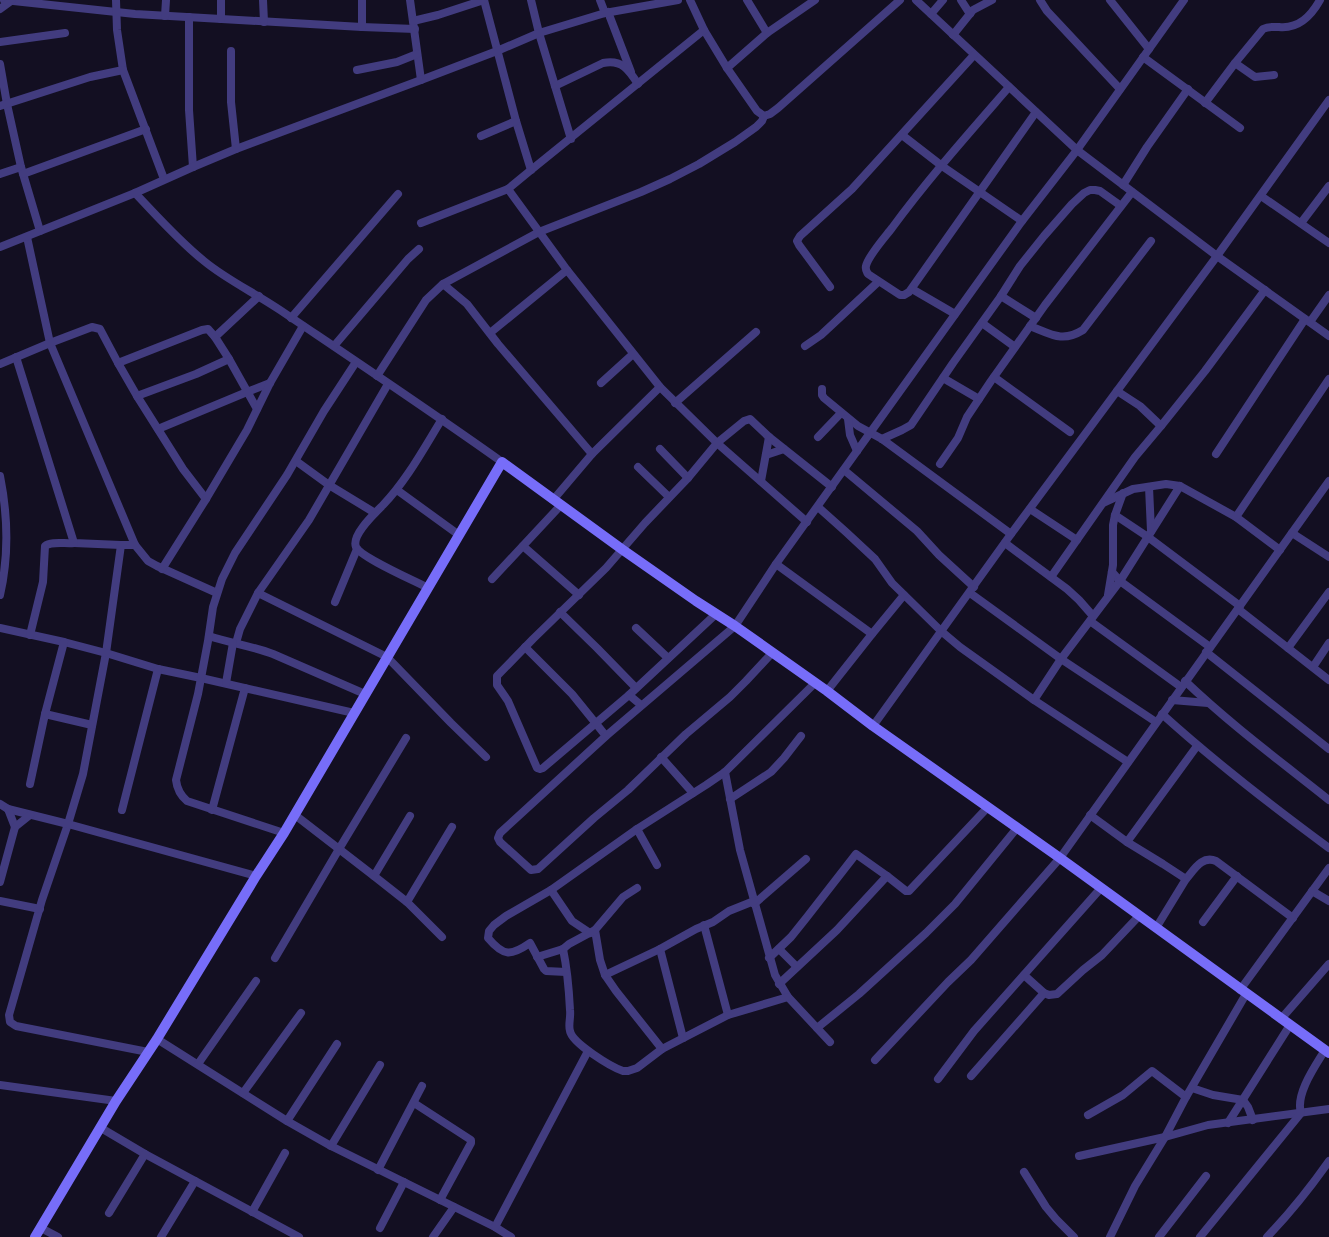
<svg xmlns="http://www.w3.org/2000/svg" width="1329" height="1237" viewBox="0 0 1329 1237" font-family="'Space Grotesk',sans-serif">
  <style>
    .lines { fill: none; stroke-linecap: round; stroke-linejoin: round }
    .street { stroke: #423c7f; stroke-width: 8 }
    .secondary { stroke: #776df9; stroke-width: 10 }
  </style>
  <rect width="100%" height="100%" fill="#130f22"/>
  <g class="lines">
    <g class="street">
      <path d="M4,0L135,14L362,27L415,29"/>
      <path d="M116,0L117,30L123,70L164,179"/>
      <path d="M221,0V19"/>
      <path d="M263,0L264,22"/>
      <path d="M362,0V27"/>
      <path d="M410,0L421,80"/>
      <path d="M484,0L516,121L531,170"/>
      <path d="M531,0L539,33L571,139"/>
      <path d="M600,0L605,13"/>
      <path d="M690,0L704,30L727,68L757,111L764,116L770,114L778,108L900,0"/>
      <path d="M747,0L767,33"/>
      <path d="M916,0L1077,150L1217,256L1329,336"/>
      <path d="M961,0L970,14"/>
      <path d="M1040,0L1047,11L1120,89"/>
      <path d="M1110,0L1149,49"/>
      <path d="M0,9L11,1"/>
      <path d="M608,12L631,72"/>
      <path d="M931,14L943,0"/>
      <path d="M165,16L166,0"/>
      <path d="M189,17V110L193,167"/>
      <path d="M413,21L438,15L484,0"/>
      <path d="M953,35L973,10L992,0"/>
      <path d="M0,42L65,33"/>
      <path d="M231,51V102L236,149"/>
      <path d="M1143,57L1240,128"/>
      <path d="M1235,63L1255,77L1274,75"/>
      <path d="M0,64L7,104L21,167L40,231"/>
      <path d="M727,68L767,33L815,0"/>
      <path d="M357,70L397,62L417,54"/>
      <path d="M555,86L603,63C622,59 629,70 638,84"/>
      <path d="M1009,87C969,133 928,179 892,228C885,237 868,256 866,266C865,270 867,272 868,274L900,295H904L909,292L1036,112"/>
      <path d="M1205,103L1235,63L1263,29C1269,26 1273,27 1279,27C1299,29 1311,16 1320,0"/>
      <path d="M0,106L90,77L123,70"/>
      <path d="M902,135L942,166L1022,221"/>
      <path d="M481,136L516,121"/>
      <path d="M0,174L21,167"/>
      <path d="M23,174L146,129"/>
      <path d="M1123,185L1147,147L1188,89"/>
      <path d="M508,189L567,270L660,387L717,443L807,522"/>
      <path d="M135,193C157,216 179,241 204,261C227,280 255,293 280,310C354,360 429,410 502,462"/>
      <path d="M1261,196L1329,243"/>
      <path d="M421,223L508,189L531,170L704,30"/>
      <path d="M1301,223L1329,186"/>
      <path d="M27,237L50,343L135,545L148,561L157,566L217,593"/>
      <path d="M0,247L135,193L193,167L236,149L421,80L497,51L539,33L605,13L678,0"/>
      <path d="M443,284L467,304L498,344L592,454"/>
      <path d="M830,287L799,245L797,241L800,236L852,189L974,55"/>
      <path d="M912,289L955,314"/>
      <path d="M1001,296L1036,318"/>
      <path d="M291,318L398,194"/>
      <path d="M1310,322L1329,295"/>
      <path d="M982,323L1015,347"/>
      <path d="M1030,326C1051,334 1062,343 1083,330L1151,241"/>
      <path d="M490,333L567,270"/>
      <path d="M215,337L259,296"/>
      <path d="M334,346L408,259L419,249"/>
      <path d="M805,346L821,335L878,282"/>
      <path d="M16,357L74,543L121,545"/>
      <path d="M118,363L202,330L208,329L215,337L229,359L257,409"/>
      <path d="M0,364L50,343L92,327L100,329L118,363L137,396L183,469L206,499"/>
      <path d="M377,376L426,300L443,284L539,232L641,192L670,179L699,164L735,142L756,127L762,121L764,116"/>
      <path d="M994,377L1070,432"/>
      <path d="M943,378L979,399"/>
      <path d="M601,383L633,354"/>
      <path d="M822,389V395L824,398L858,426L882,439L1011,534"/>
      <path d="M1117,391L1140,406L1161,426"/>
      <path d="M137,396L196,374L229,359"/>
      <path d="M675,403L756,332"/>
      <path d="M848,419L850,435L857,451"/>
      <path d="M158,429L247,392L270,383"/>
      <path d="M818,437L841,413"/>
      <path d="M882,439L902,430L911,425L953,363L1001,296L1020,266L1044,236L1072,204L1084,193L1090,190H1095L1100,191L1121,206"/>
      <path d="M660,449L688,478"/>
      <path d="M1216,454L1305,319"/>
      <path d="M766,455L784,449"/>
      <path d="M296,461L329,485L375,513"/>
      <path d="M940,464L958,438L967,417L991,381L1045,305L1132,192"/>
      <path d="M638,467L669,497"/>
      <path d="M844,470L917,531L939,555L974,587"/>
      <path d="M0,476C8,516 9,556 0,595"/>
      <path d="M761,481L769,437"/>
      <path d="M1149,487L1151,531"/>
      <path d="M397,490L459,535"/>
      <path d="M553,500L592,454L660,387"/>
      <path d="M1105,502L1133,489L1140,488L1166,484L1180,486L1236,517L1280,550"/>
      <path d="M818,507L846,532L875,559L892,583L941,631L960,647L1034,700L1128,762"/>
      <path d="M1030,509L1077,540"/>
      <path d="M1115,515L1148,537L1240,606"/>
      <path d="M1236,517L1329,379"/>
      <path d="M1292,533L1329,557"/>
      <path d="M1005,543L1067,589L1079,600L1093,616"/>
      <path d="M135,545H121L106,653L83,774L68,824L42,900L9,1015L10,1022L16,1026L148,1052"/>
      <path d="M523,546L579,595"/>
      <path d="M776,564L872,634"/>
      <path d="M162,569L206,499L247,430L270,383L303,326"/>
      <path d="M1112,572L1120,581L1210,647"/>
      <path d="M1051,577L1135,457L1161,426L1205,371L1265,290"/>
      <path d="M492,579L561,505"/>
      <path d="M428,588C415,581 360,557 356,547C351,535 375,513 383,505C407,480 424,448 442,419"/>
      <path d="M258,593L387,657L451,723L486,757"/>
      <path d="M970,593L1061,659L1156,722"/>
      <path d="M1108,595L1113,565V525L1115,515L1123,493"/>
      <path d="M335,602L357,549"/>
      <path d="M1238,609L1329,680"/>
      <path d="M560,612L597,648L636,688"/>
      <path d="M716,614L629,695L543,768L540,769L537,768L508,701L497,685V676L533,639L606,568L645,523L688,478L717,443L744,421L750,419L769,437L832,487"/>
      <path d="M1090,621L1181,687"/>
      <path d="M0,628L64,642L106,653L158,669L201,678L354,713"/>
      <path d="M636,628L668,658"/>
      <path d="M30,635L43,582L45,546C51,541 66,544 74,543"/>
      <path d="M209,636C230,643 252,646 273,654L365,694"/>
      <path d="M236,643L240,629L258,593L309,520L388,384"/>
      <path d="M525,647L572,694L606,736"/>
      <path d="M1288,648L1329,592"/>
      <path d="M1206,652L1329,749"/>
      <path d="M772,653L746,681L730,697L686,734L628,790L594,818L538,869L531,870L500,842L498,838L500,833L606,736L735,626L776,564L1022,221L1077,150L1184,0"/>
      <path d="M1313,667L1329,643"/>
      <path d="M1185,681C1230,724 1280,761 1329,800"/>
      <path d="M226,683L233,643"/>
      <path d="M827,691L872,634L904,595"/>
      <path d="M629,695L641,705"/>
      <path d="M1034,700L1061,659L1120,581L1180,486"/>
      <path d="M1172,700L1208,703"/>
      <path d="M45,714L92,725"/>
      <path d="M1162,714C1215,762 1272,806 1329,848"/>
      <path d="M873,726L1011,534L1217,256L1329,100"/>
      <path d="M661,757L693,793"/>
      <path d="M725,772L740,850L775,975L788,997L830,1042"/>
      <path d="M30,784L45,714L64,642"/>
      <path d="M730,799L771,772L784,758L801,736"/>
      <path d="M0,804L8,809L68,824L256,876"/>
      <path d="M8,809L15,827"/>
      <path d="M122,810L158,669"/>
      <path d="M212,810L245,688"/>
      <path d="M295,815L374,876L407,902L442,937"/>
      <path d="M1090,815L1127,842L1163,864L1186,879C1194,870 1202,855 1216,861L1293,918"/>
      <path d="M637,829L657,865"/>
      <path d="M284,833L187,801C180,795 177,789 176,780L198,694L208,641L213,607L222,579L235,553L287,475L324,411L356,362"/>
      <path d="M1127,842L1197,746"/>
      <path d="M374,876L410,816"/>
      <path d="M0,882L15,827L30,815"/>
      <path d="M637,888L623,897L595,930L600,960L605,975L616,991L662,1049"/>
      <path d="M551,890L572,921L590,933"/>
      <path d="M1312,891L1329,901"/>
      <path d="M0,901L40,909"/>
      <path d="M407,902L452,827"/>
      <path d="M754,904L806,859"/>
      <path d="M1203,922L1237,876"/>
      <path d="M704,925L728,1015"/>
      <path d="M1156,928L1186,879"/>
      <path d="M563,949C567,968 569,990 570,1010C571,1017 568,1025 570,1031C572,1043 611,1067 623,1071H628L637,1068L662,1049L728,1015L788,997"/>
      <path d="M660,949L683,1038"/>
      <path d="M779,949L797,967"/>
      <path d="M537,957L563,949L569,944L595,930"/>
      <path d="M275,958L339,849L406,738"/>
      <path d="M769,958L791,937L807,917L856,854L887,876L906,891H909L988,807"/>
      <path d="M566,972L546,971L544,969L530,943C511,956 504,957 488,938L489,931L494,925L506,916L551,890L637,829L706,785L725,772L815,683"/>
      <path d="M605,975L660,949L696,929L713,922L729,911L754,901"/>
      <path d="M1024,975L1044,993L1049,995L1057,994L1083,970L1102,955L1139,916"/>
      <path d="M779,984L837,930L887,876"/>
      <path d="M1240,990L1329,868"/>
      <path d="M1281,1019L1329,964"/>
      <path d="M817,1028L859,994L926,933L955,904L1017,828"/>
      <path d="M157,1039L287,1121L331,1146L495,1227L511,1237"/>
      <path d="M875,1060L948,982L971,960L1060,858L1329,481"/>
      <path d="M198,1064L256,981"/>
      <path d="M971,1076L1044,993"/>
      <path d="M938,1079L974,1031L1101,888"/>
      <path d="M0,1085L116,1101"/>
      <path d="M1192,1088L1213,1095L1243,1100L1248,1107L1253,1120"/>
      <path d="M243,1093L301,1013"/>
      <path d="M414,1103L471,1140V1143L440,1200"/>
      <path d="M1088,1115L1123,1095L1152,1071L1186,1097"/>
      <path d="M287,1121L337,1044"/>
      <path d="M1228,1123L1290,1025"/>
      <path d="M101,1128L145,1154L299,1237"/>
      <path d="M331,1146L380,1065"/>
      <path d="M1079,1156L1165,1137L1208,1125L1329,1109"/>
      <path d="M378,1170L422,1086"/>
      <path d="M1024,1172L1046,1207L1056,1219L1074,1237"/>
      <path d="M252,1212L285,1153"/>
      <path d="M109,1213L145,1154"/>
      <path d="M495,1227L588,1051"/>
      <path d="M41,1228L58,1237"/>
      <path d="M380,1228L404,1182"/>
      <path d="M161,1237L195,1181"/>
      <path d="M433,1237L454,1207"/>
      <path d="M1110,1237L1135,1186L1165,1137L1186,1097L1246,994"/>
      <path d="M1159,1237L1206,1176"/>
      <path d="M1200,1237L1301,1113C1295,1094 1316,1065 1325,1050"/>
      <path d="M1267,1237C1290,1213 1310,1188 1329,1161"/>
    </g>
    <path class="secondary" d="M35,1237L116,1101L157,1039L256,876L284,833L502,462L623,550L696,601L735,626L827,691L873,726L1060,858L1329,1053"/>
  </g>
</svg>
